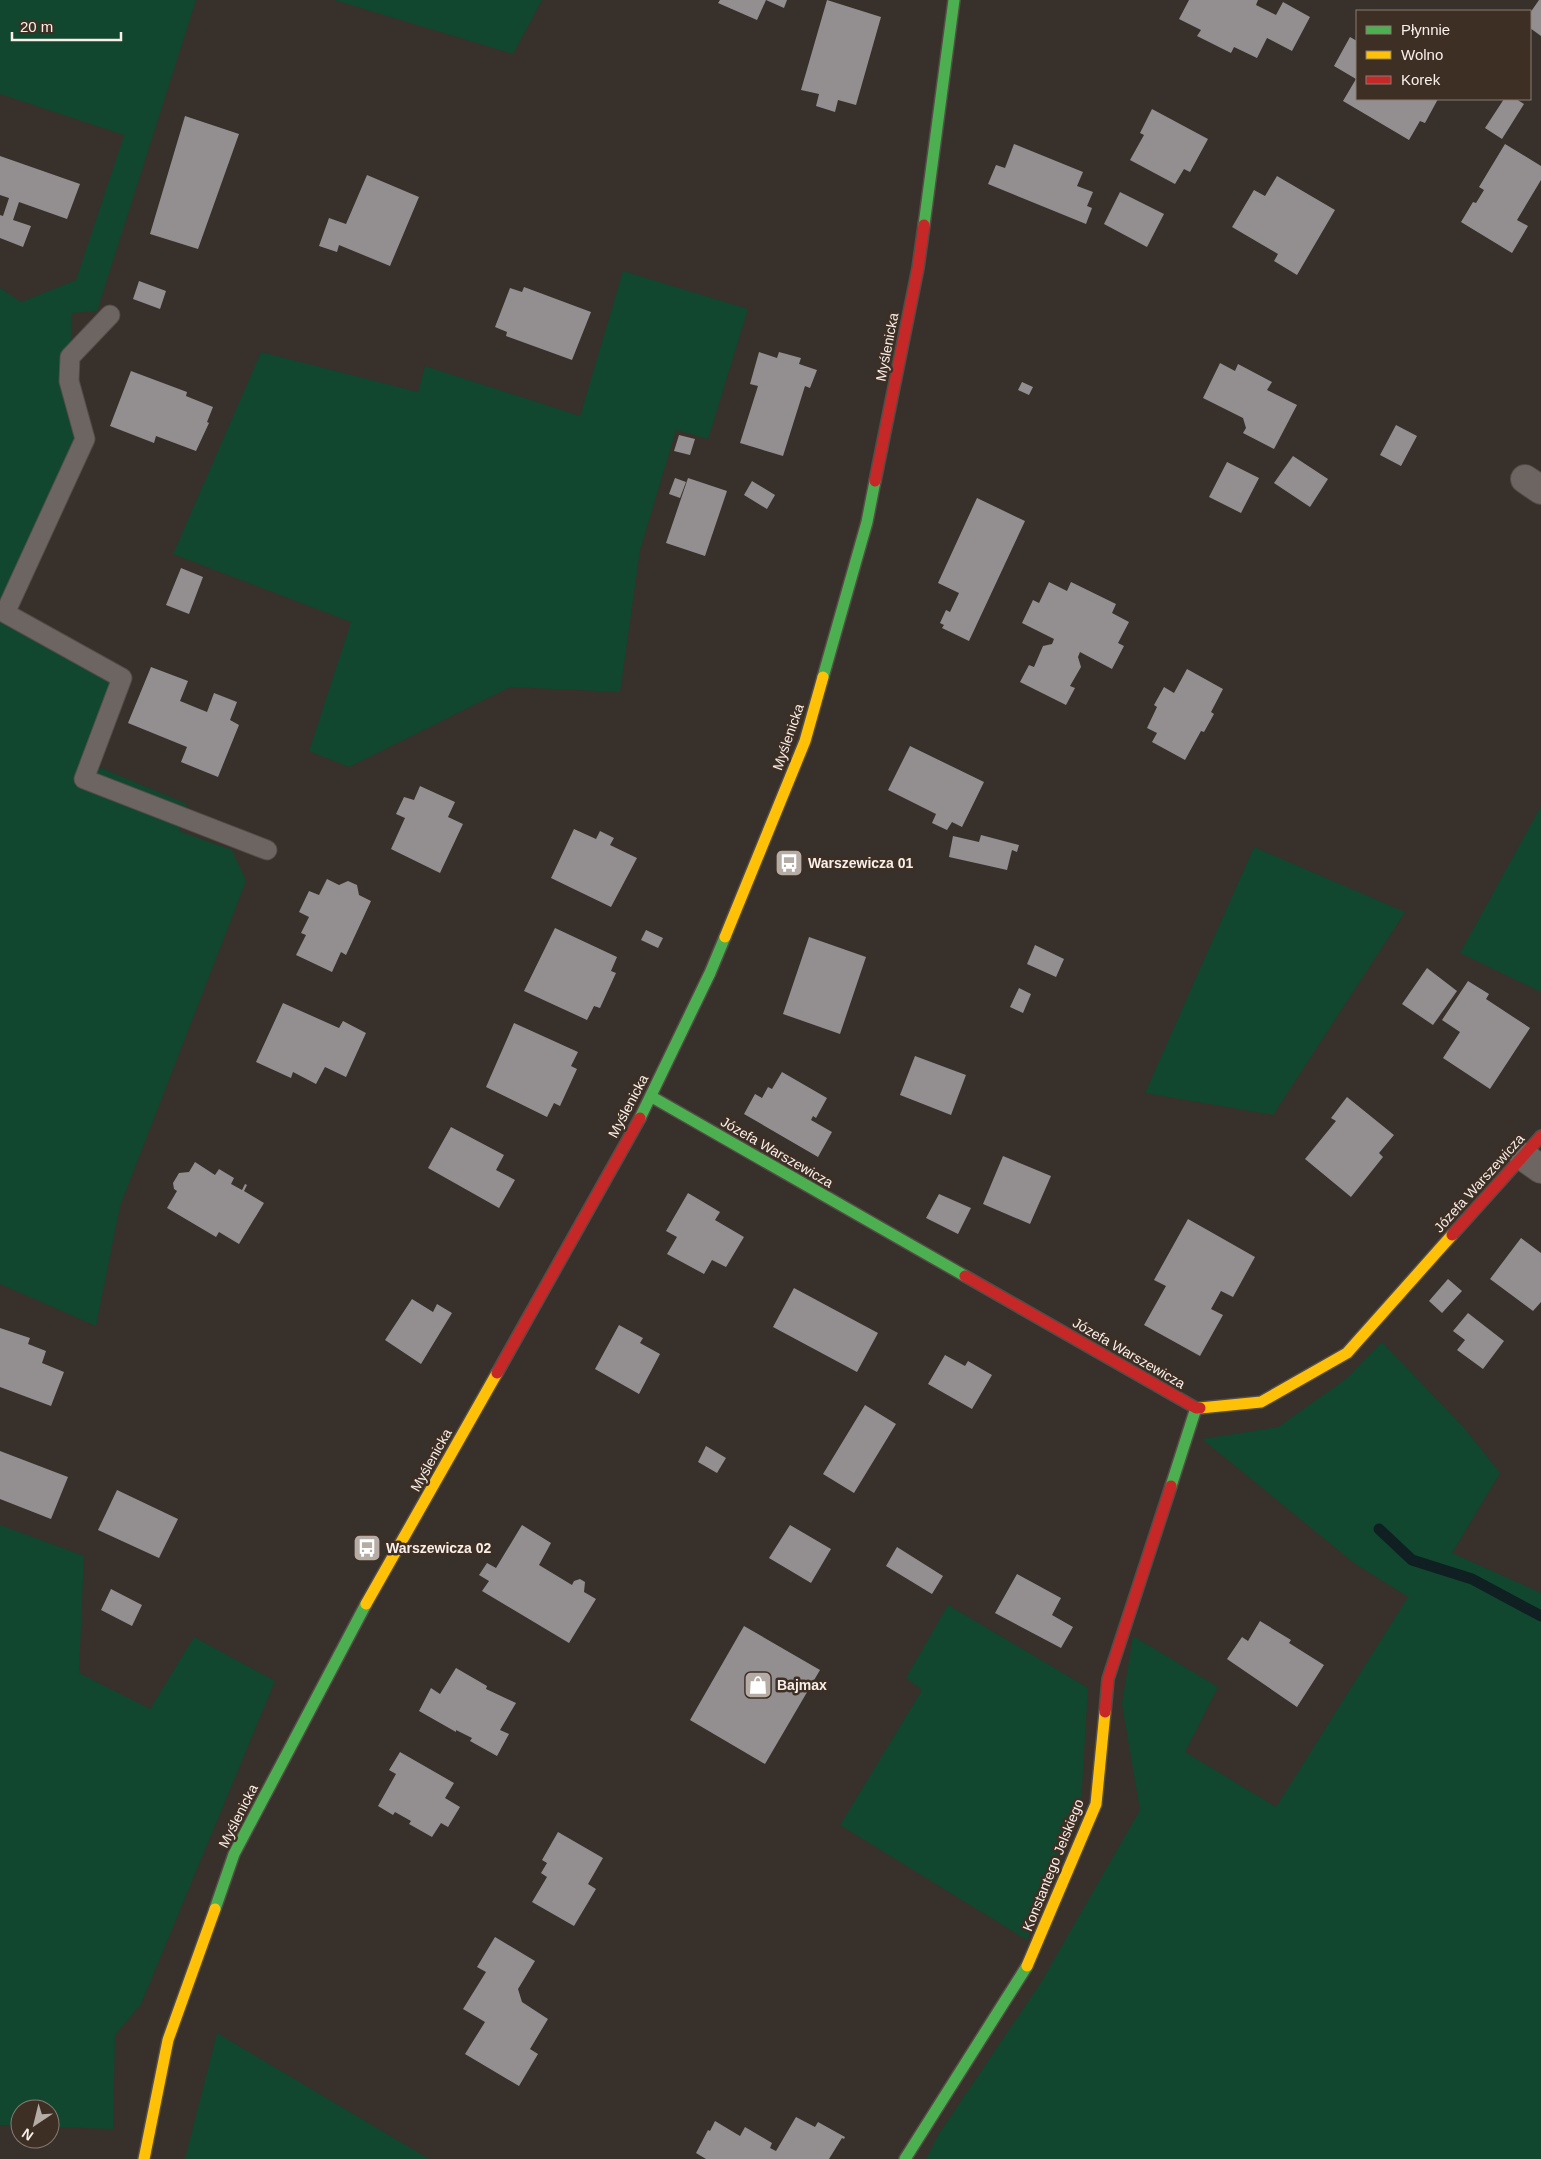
<svg xmlns="http://www.w3.org/2000/svg" width="1541" height="2159" viewBox="0 0 1541 2159" font-family="Arial,sans-serif">
  <style>
    .green { fill: #11462f }
    .lines { fill: none; stroke-linecap: round; stroke-linejoin: round }
    .stream { stroke: #101f21; stroke-width: 11 }
    .building { fill: #938f91 }
    .lane-casing { stroke: #534c47; stroke-width: 21 }
    .street-casing { stroke: #534c47; stroke-width: 30 }
    .fast-casing { stroke: #534c47; stroke-width: 14 }
    .slow-casing { stroke: #534c47; stroke-width: 14 }
    .jam-casing { stroke: #534c47; stroke-width: 14 }
    .lane { stroke: #6c6561; stroke-width: 19 }
    .street { stroke: #6c6561; stroke-width: 28 }
    .fast { stroke: #4caf50; stroke-width: 11 }
    .slow { stroke: #ffc107; stroke-width: 11 }
    .jam { stroke: #c62828; stroke-width: 11 }
    .labels { text-anchor: middle; dominant-baseline: central; stroke-width: 5; stroke-linejoin: round; paint-order: stroke }
    .street-label { font-size: 14px; fill: #f9efe9; stroke: #3e2f25 }
    .poi-label { font-size: 14px; font-weight: bold; fill: #f9efe9; stroke: #3e2f25; text-anchor: start }
  </style>
  <rect width="100%" height="100%" fill="#38302b"/>
  <g class="green">
    <path d="M0,0H196L97,311L72,313L69,381L85,439L5,612L122,678L94,765L187,804L179,831L232,850L246,881L120,1206L96,1326L0,1284V288L21,302L76,280L124,135L0,94Z"/>
    <path d="M334,0H542L513,54Z"/>
    <path d="M623,271L748,309L708,439L676,430L640,550L620,692L510,687L349,767L309,751L351,622L173,554L261,352L418,392L425,366L580,416Z"/>
    <path d="M1541,806V992L1460,953Z"/>
    <path d="M1254,847L1405,912L1273,1115L1145,1093Z"/>
    <path d="M1382,1342L1465,1429L1500,1473L1452,1553L1541,1593V2159H926L938,2135L1040,1984L1140,1810L1122,1704L1133,1636L1218,1687L1185,1752L1276,1807L1408,1597L1354,1563L1202,1439L1278,1427L1346,1379Z"/>
    <path d="M0,1525L84,1556L79,1673L150,1709L194,1637L275,1681L141,2004L115,2035L113,2129L50,2127V2109H20V2126L0,2125Z"/>
    <path d="M948,1605L1088,1688L1080,1819L1027,1940L840,1825L922,1690L906,1678Z"/>
    <path d="M217,2033L429,2159H185Z"/>
  </g>
  <g class="lines">
    <path class="stream" d="M1379,1529L1412,1560L1472,1579L1541,1616"/>
  </g>
  <g class="building">
    <path d="M720,0H766L757,20L718,3Z"/>
    <path d="M766,0H787L784,8Z"/>
    <path d="M827,0L881,17L856,105L838,100L835,112L816,106L819,94L801,90Z"/>
    <path d="M1189,0H1258L1256,5L1276,15L1283,2L1310,17L1292,51L1267,38L1257,58L1234,47L1231,53L1197,36L1201,30L1179,19Z"/>
    <path d="M1539,0H1541V36L1530,28V13Z"/>
    <path d="M1350,37L1357,41V99H1438L1425,123L1420,121L1409,140L1343,101L1356,79L1334,66Z"/>
    <path d="M1504,99H1516L1524,104L1502,139L1485,128Z"/>
    <path d="M1152,109L1208,139L1190,172L1184,169L1175,184L1130,160L1144,135L1140,133Z"/>
    <path d="M185,116L239,134L198,249L150,234Z"/>
    <path d="M1014,144L1083,172L1077,186L1093,192L1087,206L1092,208L1086,224L988,184L996,165L1005,168Z"/>
    <path d="M1505,144L1541,166V180L1517,220L1528,226L1512,253L1461,222L1473,202L1476,203L1484,190L1479,187Z"/>
    <path d="M0,156L80,184L67,219L19,202L13,220L31,226L23,247L0,238V215L3,216L9,198L0,195Z"/>
    <path d="M367,175L419,197L390,266L339,245L337,252L319,246L329,218L346,224Z"/>
    <path d="M1277,176L1335,210L1297,275L1274,261L1278,254L1232,227L1254,190L1265,196Z"/>
    <path d="M1120,192L1164,214L1147,247L1104,224Z"/>
    <path d="M139,281L166,291L160,309L133,299Z"/>
    <path d="M524,287L591,312L572,360L506,336L507,332L495,327L510,288L522,292Z"/>
    <path d="M759,352L777,358L779,352L801,358L799,364L817,370L810,388L805,386L783,456L740,443L758,386L750,384Z"/>
    <path d="M1220,363L1235,371L1238,364L1272,382L1267,390L1297,405L1274,449L1243,433L1246,428L1243,418L1203,398Z"/>
    <path d="M131,371L187,392L186,396L213,407L207,422L209,423L196,451L156,436L154,443L110,426Z"/>
    <path d="M1022,382L1033,387L1029,395L1018,390Z"/>
    <path d="M1396,425L1417,436L1401,466L1380,455Z"/>
    <path d="M679,435L695,439L690,455L674,451Z"/>
    <path d="M1293,456L1328,479L1310,507L1274,483Z"/>
    <path d="M1227,462L1259,478L1241,513L1209,497Z"/>
    <path d="M675,478L686,482L680,498L669,494Z"/>
    <path d="M688,478L727,491L705,556L666,543Z"/>
    <path d="M752,481L775,495L767,509L744,495Z"/>
    <path d="M977,498L1025,521L969,641L942,628L944,625L940,623L946,610L950,612L959,593L938,583Z"/>
    <path d="M181,568L203,577L189,614L166,605Z"/>
    <path d="M1049,582L1067,591L1071,582L1116,604L1112,613L1129,622L1118,643L1124,646L1112,669L1080,652L1078,657L1081,667L1070,686L1075,688L1066,705L1020,682L1029,665L1034,667L1043,646L1052,644L1054,639L1022,623L1033,600L1039,603Z"/>
    <path d="M151,667L188,681L180,701L207,712L214,693L237,702L230,720L239,725L218,777L181,762L187,747L128,723Z"/>
    <path d="M1187,669L1223,689L1211,712L1214,714L1204,732L1201,731L1185,760L1152,742L1157,733L1147,728L1157,707L1154,705L1164,687L1174,693Z"/>
    <path d="M910,746L984,782L962,827L952,822L947,830L932,823L936,814L888,790Z"/>
    <path d="M420,786L455,802L448,817L463,824L440,873L391,849L405,818L396,814L404,797L414,800Z"/>
    <path d="M574,829L596,839L600,831L614,838L610,845L637,858L611,907L551,878Z"/>
    <path d="M981,835L1019,845L1017,852L1012,850L1007,870L949,857L953,836L979,842Z"/>
    <path d="M327,879L339,885L348,881L357,885L359,895L371,901L346,955L341,952L332,972L296,955L306,935L301,933L309,917L299,912L309,891L319,895Z"/>
    <path d="M555,928L617,957L611,971L616,973L600,1008L594,1006L587,1020L524,991Z"/>
    <path d="M646,930L663,938L658,948L641,940Z"/>
    <path d="M809,937L866,957L840,1034L783,1014Z"/>
    <path d="M1035,945L1064,959L1056,977L1027,964Z"/>
    <path d="M1427,968L1457,991L1433,1025L1402,1004Z"/>
    <path d="M1468,981L1489,994L1486,999L1530,1028L1490,1089L1443,1058L1460,1032L1442,1020Z"/>
    <path d="M1019,988L1031,994L1023,1013L1010,1007Z"/>
    <path d="M283,1003L339,1028L343,1021L366,1033L346,1077L325,1067L316,1084L293,1072L291,1078L256,1062Z"/>
    <path d="M514,1023L578,1052L571,1066L577,1069L560,1106L554,1103L547,1117L486,1087Z"/>
    <path d="M915,1056L966,1075L951,1115L900,1095Z"/>
    <path d="M782,1072L827,1098L816,1118L813,1116L811,1120L832,1132L818,1157L744,1114L755,1094L762,1098L768,1087L772,1089Z"/>
    <path d="M1347,1097L1394,1135L1379,1153L1383,1157L1351,1197L1305,1159L1336,1121L1331,1118Z"/>
    <path d="M451,1127L504,1155L496,1170L515,1180L499,1208L428,1168Z"/>
    <path d="M1003,1156L1051,1176L1030,1224L983,1204Z"/>
    <path d="M195,1162L215,1175L219,1169L234,1178L231,1184L242,1190L245,1184L247,1185L244,1191L264,1203L239,1244L219,1232L216,1237L167,1208L177,1191L174,1189L173,1183L179,1173L189,1172Z"/>
    <path d="M688,1193L720,1212L715,1220L744,1237L726,1267L712,1260L704,1274L667,1254L677,1237L666,1231Z"/>
    <path d="M939,1194L971,1208L958,1234L926,1218Z"/>
    <path d="M1188,1219L1255,1257L1233,1297L1221,1291L1211,1309L1223,1315L1200,1356L1144,1325L1166,1286L1154,1280Z"/>
    <path d="M1521,1238L1541,1253V1302L1533,1311L1490,1279Z"/>
    <path d="M1448,1279L1462,1291L1442,1313L1429,1301Z"/>
    <path d="M794,1288L878,1333L857,1372L773,1327Z"/>
    <path d="M412,1299L433,1312L437,1304L452,1313L421,1364L385,1340Z"/>
    <path d="M1468,1313L1504,1341L1483,1369L1457,1350L1465,1340L1453,1331Z"/>
    <path d="M619,1325L643,1338L640,1343L660,1354L639,1394L595,1369Z"/>
    <path d="M0,1328L30,1338L28,1344L46,1351L42,1363L64,1372L51,1406L0,1387Z"/>
    <path d="M945,1355L965,1366L968,1361L992,1375L972,1409L928,1384Z"/>
    <path d="M865,1405L896,1424L854,1493L823,1474Z"/>
    <path d="M706,1446L726,1458L717,1473L698,1462Z"/>
    <path d="M0,1451L68,1477L51,1519L0,1499Z"/>
    <path d="M117,1490L178,1519L159,1558L98,1530Z"/>
    <path d="M522,1525L551,1543L539,1565L572,1585L574,1581L580,1579L585,1582L584,1592L596,1599L569,1643L482,1591L489,1581L479,1575L487,1563L496,1568Z"/>
    <path d="M790,1525L831,1549L811,1583L769,1558Z"/>
    <path d="M897,1547L943,1576L932,1594L886,1566Z"/>
    <path d="M1017,1574L1061,1598L1052,1615L1073,1627L1061,1648L995,1613Z"/>
    <path d="M111,1589L142,1605L132,1626L101,1610Z"/>
    <path d="M1260,1621L1291,1640L1289,1643L1324,1665L1297,1707L1227,1659L1242,1637L1248,1641Z"/>
    <path d="M744,1626L820,1670L765,1764L690,1720Z"/>
    <path d="M456,1668L487,1686L486,1689L516,1703L500,1730L509,1734L497,1756L470,1741L472,1738L456,1730V1732L419,1711L431,1688L440,1694Z"/>
    <path d="M400,1752L454,1783L445,1798L460,1807L448,1827L441,1823L432,1837L409,1824L411,1821L395,1812L393,1815L378,1806L396,1774L389,1770Z"/>
    <path d="M558,1832L603,1858L588,1884L596,1889L574,1926L532,1902L547,1877L541,1873L547,1863L542,1860Z"/>
    <path d="M495,1937L535,1961L518,1989L522,2002L548,2019L530,2049L538,2054L519,2086L465,2054L485,2022L463,2009L486,1972L477,1967Z"/>
    <path d="M796,2117L815,2127L818,2122L845,2137L844,2139L842,2138L829,2159H706L696,2153L708,2130L710,2131L715,2121L740,2136L745,2127L772,2143L770,2148L776,2151Z"/>
  </g>
  <g class="lines">
    <defs>
      <path id="lane" d="M110,315L70,357L69,381L85,439L5,613L122,678L84,779L267,850"/>
      <g id="street">
        <path d="M1525,479L1541,490"/>
        <path d="M1524,1157L1541,1169"/>
      </g>
      <g id="fast">
        <path d="M924,225L954,0"/>
        <path d="M823,677L867,522L875,481"/>
        <path d="M652,1097L965,1276"/>
        <path d="M640,1118L710,973L725,937"/>
        <path d="M1171,1486L1196,1408"/>
        <path d="M215,1909L234,1854L366,1604"/>
        <path d="M905,2159L1027,1966"/>
      </g>
      <g id="slow">
        <path d="M725,937L805,741L823,677"/>
        <path d="M1200,1408L1261,1402L1347,1353L1452,1235"/>
        <path d="M366,1604L497,1373"/>
        <path d="M1027,1966L1096,1804L1105,1712"/>
        <path d="M144,2159L168,2040L215,1909"/>
      </g>
      <g id="jam">
        <path d="M875,481L918,268L924,225"/>
        <path d="M1452,1235L1541,1136"/>
        <path d="M965,1276L1196,1408H1200"/>
        <path d="M497,1373L640,1118"/>
        <path d="M1105,1712L1108,1679L1171,1486"/>
      </g>
    </defs>
    <use href="#lane" class="lane-casing"/>
    <use href="#street" class="street-casing"/>
    <use href="#fast" class="fast-casing"/>
    <use href="#slow" class="slow-casing"/>
    <use href="#jam" class="jam-casing"/>
    <use href="#lane" class="lane"/>
    <use href="#street" class="street"/>
    <use href="#fast" class="fast"/>
    <use href="#slow" class="slow"/>
    <use href="#jam" class="jam"/>
  </g>
  <defs>
    <symbol id="bus-square" viewBox="-11 -11 22 22"><rect x="-9" y="-9" width="18" height="18" rx="4" fill="#b5aca6" stroke="#3e2f25"/><path d="M-5-6H5V4H4V6H2V4H-2V6H-4V4H-5ZM-3.5-4V0h7V-4ZM-3.5 1.2v1.5H-2V1.2ZM2 1.2v1.5H3.5V1.2Z" fill="#fff"/></symbol>
    <symbol id="shop-square" viewBox="-11 -11 22 22"><rect x="-9" y="-9" width="18" height="18" rx="4" fill="#b5aca6" stroke="#3e2f25"/><path d="M-5-2.5h2.3a2.7 3.5 0 0 1 5.4 0H5L5.5 6h-11ZM-1.5-2.5h3a1.5 2.3 0 0 0-3 0Z" fill="#fff"/></symbol>
  </defs>
  <g fill-rule="evenodd">
    <use href="#bus-square" x="773" y="847" width="32" height="32"/>
    <use href="#bus-square" x="351" y="1532" width="32" height="32"/>
    <use href="#shop-square" x="742" y="1669" width="32" height="32"/>
  </g>
  <g class="labels">
    <g class="street-label">
      <text transform="translate(887 347) rotate(-79)">Myślenicka</text>
      <text transform="translate(788 737) rotate(-71)">Myślenicka</text>
      <text transform="translate(628 1106) rotate(-62)">Myślenicka</text>
      <text transform="translate(777 1152) rotate(30)">Józefa Warszewicza</text>
      <text transform="translate(1479 1183) rotate(-48)">Józefa Warszewicza</text>
      <text transform="translate(1129 1353) rotate(30)">Józefa Warszewicza</text>
      <text transform="translate(431 1460) rotate(-61)">Myślenicka</text>
      <text transform="translate(238 1816) rotate(-63)">Myślenicka</text>
      <text transform="translate(1053 1865) rotate(-68)">Konstantego Jelskiego</text>
    </g>
    <g class="poi-label">
      <text x="808" y="863">Warszewicza 01</text>
      <text x="386" y="1548">Warszewicza 02</text>
      <text x="777" y="1685">Bajmax</text>
    </g>
  </g>
  <rect x="1356" y="10" width="175" height="90" fill="#3e2f25" stroke="#897c73"/>
  <rect x="1366" y="26" width="25" height="8" fill="#4caf50" stroke="#897c73"/>
  <text x="1401" y="35" font-size="15" fill="#f9efe9">Płynnie</text>
  <rect x="1366" y="51" width="25" height="8" fill="#ffc107" stroke="#897c73"/>
  <text x="1401" y="60" font-size="15" fill="#f9efe9">Wolno</text>
  <rect x="1366" y="76" width="25" height="8" fill="#c62828" stroke="#897c73"/>
  <text x="1401" y="85" font-size="15" fill="#f9efe9">Korek</text>
  <g transform="translate(35 2124) rotate(215)"><circle r="24" fill="#3e2f25" stroke="#897c73"/>
  <path d="M0-4L9 19L0 12L-9 19Z" fill="#b5aca6"/>
  <text y="-8" font-size="14" font-weight="bold" text-anchor="middle" fill="#f9efe9">N</text>
  </g>
  <path d="M12 32v8h109v-8" fill="none" stroke="#f9efe9" stroke-width="2.5"/>
  <text x="20" y="32" font-size="15" fill="#f9efe9" stroke="#3e2f25" stroke-width="4" paint-order="stroke">20 m</text>
</svg>
